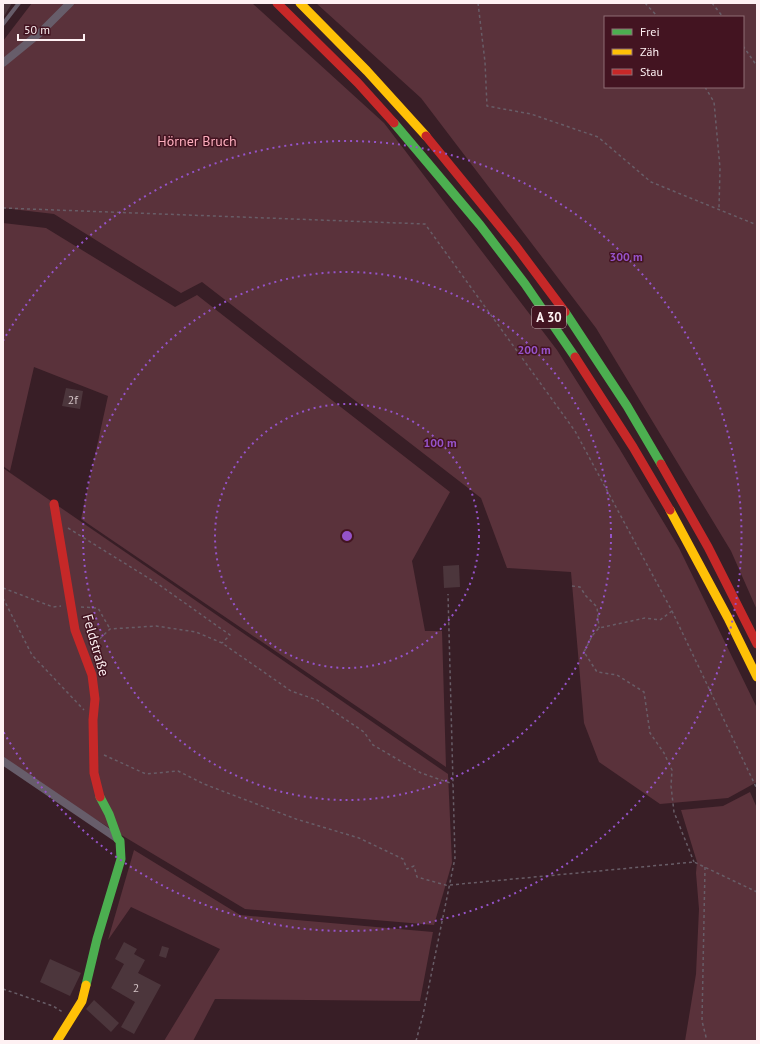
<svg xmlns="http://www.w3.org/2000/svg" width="760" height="1044" viewBox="0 0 760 1044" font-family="'PT Sans',sans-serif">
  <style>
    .green { fill: #5a323b; fill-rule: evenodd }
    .building { fill: #4c363c }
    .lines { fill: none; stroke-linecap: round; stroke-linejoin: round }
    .path { stroke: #685d67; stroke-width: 1.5; stroke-dasharray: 3 3; stroke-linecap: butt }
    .lane { stroke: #675d6a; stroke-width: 4 }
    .street { stroke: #675d6a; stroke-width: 8 }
    .fast { stroke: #4caf50; stroke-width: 9 }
    .slow { stroke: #ffc107; stroke-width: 9 }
    .jam { stroke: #c62828; stroke-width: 9 }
    .ring { fill: none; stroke: #9553c9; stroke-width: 2; stroke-dasharray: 2 4 }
    .labels { text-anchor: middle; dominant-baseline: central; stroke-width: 3; stroke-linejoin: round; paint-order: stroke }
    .number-label { font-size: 12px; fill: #d2c2c5 }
    .shield { fill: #431421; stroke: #c6afb4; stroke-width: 1 }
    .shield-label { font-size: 13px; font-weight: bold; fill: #fef1f3 }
    .park-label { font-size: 14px; fill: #fdaebd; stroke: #431421 }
    .street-label { font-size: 14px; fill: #fef1f3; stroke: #431421 }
    .centre { fill: #9553c9; stroke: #431421; stroke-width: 2 }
    .ring-label { font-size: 12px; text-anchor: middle; font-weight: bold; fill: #9553c9; stroke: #431421; stroke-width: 3; stroke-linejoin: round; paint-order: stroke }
  </style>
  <rect width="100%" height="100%" fill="#381e26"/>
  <g class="green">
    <path d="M32,3H252L384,123L557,350L619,448L679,548L757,708V782L728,798L660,804L599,762L584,723L571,572L507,568L481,498L202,282L181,293L54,214L3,208V41Z"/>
    <path d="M316,3H757V610L731,551L596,328L421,98ZM605,17H743V87H605Z"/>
    <path d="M3,223L46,228L175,307L197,295L450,492L412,561L425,631H442L446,767L81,519L108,396L34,367L10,471L3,466Z"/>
    <path d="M3,468L448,774L452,863L434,925L245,909L108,827L3,761Z"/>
    <path d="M750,792L757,808V1041H685L696,974L699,909L696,873L697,862L681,810L723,806Z"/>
    <path d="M134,850L240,915L433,932L420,1001L215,999L193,1041H164L220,949L131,907L108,940Z"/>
  </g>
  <g class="building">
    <path d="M3,3H12L3,18Z"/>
    <path d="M66,388L83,391L80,409L62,406Z"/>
    <path d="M459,565L460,587L444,588L443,566Z"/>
    <path d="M124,942L137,949L134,954L145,960L138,973L161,985L134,1034L121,1027L135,1002L111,988L124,964L115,959Z"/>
    <path d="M162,946L169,948L166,958L159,956Z"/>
    <path d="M50,959L81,973L70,996L40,982Z"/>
    <path d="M94,1000L119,1023L111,1032L86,1009Z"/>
  </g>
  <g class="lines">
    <g class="path">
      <path d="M478,3L485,62L487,106L531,114L598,137L651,182L757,225"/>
      <path d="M645,3L658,17"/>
      <path d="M712,3L723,17"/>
      <path d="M743,46L757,66"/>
      <path d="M705,87L714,102L720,168L719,208"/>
      <path d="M3,208L425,224L575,431L672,611L757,789"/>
      <path d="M68,528L158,584L230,635L222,643"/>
      <path d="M572,586L580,587L586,596L597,607L599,628"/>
      <path d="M3,588L53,607L61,606"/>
      <path d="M3,598L32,655L84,710"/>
      <path d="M81,607L98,608L110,629"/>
      <path d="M672,611L660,620L645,618L599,628L592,636L584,652L597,672L617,675L644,692L650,733L664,753L672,770L671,786L674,812L694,862"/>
      <path d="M91,647L110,629L156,626L196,632L222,643L291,691L317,700L364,732L373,745L421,773L453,784"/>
      <path d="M104,755L146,774L178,771L204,784L296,819L359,838L403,859L407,869L414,866L417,877L449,886"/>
      <path d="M705,867L702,1021L707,1041"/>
      <path d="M450,885L694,862L757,892"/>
      <path d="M3,989L53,1006L64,1013"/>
      <path d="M416,1041L423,1015L455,858L448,594"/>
    </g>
    <path class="lane" d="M3,24L19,3"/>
    <g class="street">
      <path d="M3,63L41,32L70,3"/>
      <path d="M3,761L118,839"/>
    </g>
    <g class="fast">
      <path d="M394,123L480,225L525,284L575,357"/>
      <path d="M565,312L627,406L661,464"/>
      <path d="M86,985L97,939L121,859L120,841L118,839L109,814L100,797"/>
    </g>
    <g class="slow">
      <path d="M300,3L367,71L426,136"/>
      <path d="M670,510L728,618L757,677"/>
      <path d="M57,1041L82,1001L86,985"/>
    </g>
    <g class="jam">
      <path d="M277,3L358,83L394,123"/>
      <path d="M426,136L515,245L565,312"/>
      <path d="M575,357L633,447L670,510"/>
      <path d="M661,464L708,547L757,644"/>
      <path d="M54,504L75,630L92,675L95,699L93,720L94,773L100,797"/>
    </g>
  </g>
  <g class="ring">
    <circle cx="347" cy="536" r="132"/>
    <circle cx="347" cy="536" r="264"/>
    <path d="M3 341A395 395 0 1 1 3 731"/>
  </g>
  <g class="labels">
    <g class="number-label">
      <text x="73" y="399">2f</text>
      <text x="136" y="987">2</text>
    </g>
    <rect class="shield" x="532" y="306" width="34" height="22" rx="3"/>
    <g class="shield-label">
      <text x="549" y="317">A 30</text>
    </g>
    <g class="park-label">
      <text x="197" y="141">Hörner Bruch</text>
    </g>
    <g class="street-label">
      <text transform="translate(96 645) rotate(74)">Feldstraße</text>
    </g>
  </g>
  <circle cx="347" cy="536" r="6" class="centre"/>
  <g class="ring-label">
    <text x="626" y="261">300 m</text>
    <text x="534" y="354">200 m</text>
    <text x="440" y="447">100 m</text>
  </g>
  <rect width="760" height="1044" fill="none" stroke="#fef1f3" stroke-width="8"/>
  <rect x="604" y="16" width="140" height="72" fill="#431421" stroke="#8e6c75"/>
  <rect x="612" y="29" width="20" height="6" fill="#4caf50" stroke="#8e6c75"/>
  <text x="640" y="36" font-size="12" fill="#fef1f3">Frei</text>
  <rect x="612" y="49" width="20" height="6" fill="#ffc107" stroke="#8e6c75"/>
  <text x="640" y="56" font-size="12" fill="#fef1f3">Zäh</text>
  <rect x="612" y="69" width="20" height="6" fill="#c62828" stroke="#8e6c75"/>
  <text x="640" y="76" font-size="12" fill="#fef1f3">Stau</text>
  <path d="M18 34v6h66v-6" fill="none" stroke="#fef1f3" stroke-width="2"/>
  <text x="24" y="34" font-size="12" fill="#fef1f3" stroke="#431421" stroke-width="3" paint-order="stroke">50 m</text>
</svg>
